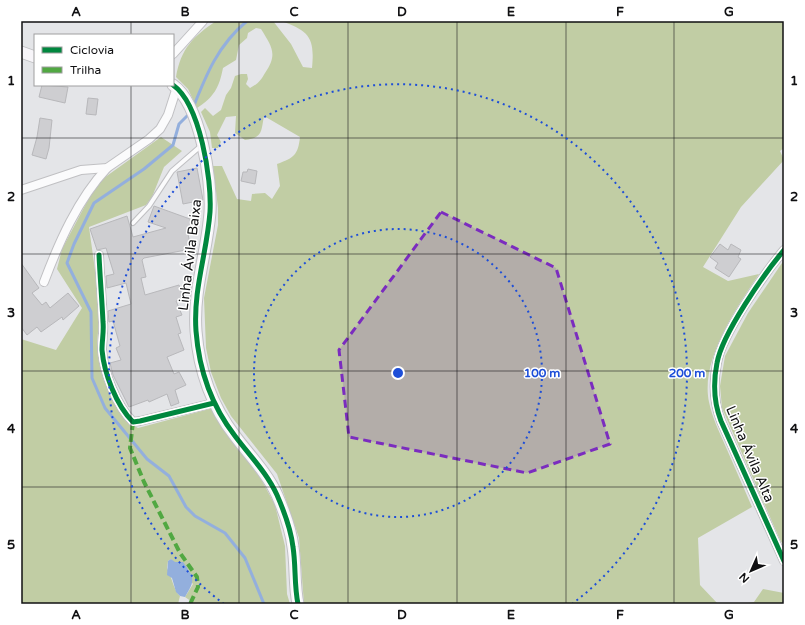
<svg xmlns="http://www.w3.org/2000/svg" width="805" height="625" viewBox="0 0 805 625" font-family="'Varela Round',sans-serif">
  <style>
    .forest { fill: #c1cda4 }
    .water { fill: #93afdd }
    .lines { fill: none; stroke-linecap: round; stroke-linejoin: round }
    .stream { stroke: #93afdd; stroke-width: 3 }
    .building { fill: #ceced1; stroke: #b8b8bb }
    .lane-casing { stroke: #c0c0c3; stroke-width: 6 }
    .street-casing { stroke: #c0c0c3; stroke-width: 10 }
    .secondary-casing { stroke: #c0c0c3; stroke-width: 13 }
    .lane { stroke: #fbfbfc; stroke-width: 4 }
    .street { stroke: #fbfbfc; stroke-width: 8 }
    .secondary { stroke: #f7f5f9; stroke-width: 11 }
    .quiet { stroke: #51a842; stroke-width: 4; stroke-dasharray: 8 4; stroke-linecap: butt }
    .cycleway-casing { stroke: #fff; stroke-width: 8 }
    .cycleway { stroke: #00873e; stroke-width: 5 }
    .marked { fill: #7b2cbf; fill-opacity: 0.2; stroke: #7b2cbf; stroke-width: 3; stroke-dasharray: 8 5; stroke-linejoin: round }
    .grid { fill: none; stroke: #101012; stroke-width: 1; stroke-opacity: 0.55 }
    .ring { fill: none; stroke: #1d4ed8; stroke-width: 2; stroke-dasharray: 2 4 }
    .labels { text-anchor: middle; dominant-baseline: central; stroke-width: 3; stroke-linejoin: round; paint-order: stroke }
    .street-label { font-size: 14px; fill: #101012; stroke: #fff }
    .centre { fill: #1d4ed8; stroke: #fff; stroke-width: 2 }
    .ring-label { font-size: 12px; text-anchor: middle; font-weight: bold; fill: #1d4ed8; stroke: #fff; stroke-width: 3; stroke-linejoin: round; paint-order: stroke }
    .neatline { fill: none; stroke: #101012; stroke-width: 1.5 }
    .grid-label { font-size: 13px; text-anchor: middle; font-weight: bold; fill: #101012 }
  </style>
  <rect width="100%" height="100%" fill="#e4e5e8"/>
  <g class="forest">
    <path d="M216,21H273L291,44L303,67L312,68C315,37 309,31 281,21H784V148L780,151L784,160L741,207L703,267L728,281L759,274C737,307 700,360 709,402C712,417 719,431 725,445C734,466 743,486 752,507L698,538L700,585L718,604H304L299,538L277,474L231,416L221,398L211,372L206,348L204,298L218,225V208L213,166H222L237,199L251,201L252,194L265,193L272,199L280,186L277,164C294,158 298,155 300,137L264,116C261,131 263,138 245,140L235,133L236,116L226,117L217,135L221,142L218,148H212L210,132L201,112L205,108L213,116L221,110L226,95L231,88L235,76L241,74H247L248,79L246,84L250,88C258,84 261,80 265,73C278,54 272,47 261,29L256,28L248,33L247,38L239,45L236,60L223,68C219,88 214,97 197,108L188,89L176,77C181,48 193,37 216,21Z"/>
    <path d="M161,137L182,151L164,167L152,197L146,205L89,227L96,277L99,318L97,345L101,365L111,393L122,415L129,423L138,428L213,408L223,428L261,479L275,505L285,546L287,594L290,604H195L185,597L193,584L171,559L168,561L167,568C172,577 173,589 180,596L178,604H21V339L56,350L82,308L57,269L62,249L97,183Z"/>
    <path d="M784,260V544L781,542L722,408L720,386L725,356L748,313Z"/>
    <path d="M763,589L784,593V604H741L754,602Z"/>
  </g>
  <path class="water" d="M171,559L175,562H183C194,578 196,579 185,597L180,596L176,592L172,578L167,575L168,561Z"/>
  <g class="lines">
    <g class="stream">
      <path d="M193,108C206,75 218,45 247,21"/>
      <path d="M190,113L179,124L173,145L144,169L94,203L74,244L67,263L91,312L92,378L105,408L147,459L169,476L186,507L195,516L225,533L245,558L264,604"/>
    </g>
  </g>
  <g class="building">
    <path d="M42,85L68,87L65,103L39,97Z"/>
    <path d="M88,98L98,99L96,115L86,114Z"/>
    <path d="M40,118L52,120L49,148L46,159L32,155L37,137Z"/>
    <path d="M197,168L203,200L183,204L177,172Z"/>
    <path d="M248,169L257,171L255,184L241,181L243,172H247Z"/>
    <path d="M154,206L190,219L191,227L187,229L191,249L144,258L142,260L146,277L141,278L145,295L179,285L183,299L176,301L182,315L176,317L181,333L178,334L184,350L167,357L174,374L179,372L186,385L175,390L179,403L171,406L167,394L149,402L148,400L129,407L113,375L110,363L121,360L116,348L120,346L113,321L109,322L108,311L131,304L126,283L107,288L106,276L114,274L106,248L97,250L90,229L127,216L133,237L166,228L148,222Z"/>
    <path d="M720,244L728,250L731,244L741,250L738,257L741,259L729,277L715,268L718,263L710,257Z"/>
    <path d="M21,263L39,288L32,293L42,305L46,302L50,308L68,293L79,306L63,320L62,317L41,332L37,327L27,335L21,327Z"/>
  </g>
  <g class="lines">
    <defs>
      <path id="lane" d="M133,223L149,206L172,171L202,145"/>
      <g id="street">
        <path d="M173,54L203,21"/>
        <path d="M21,190L81,170L107,168L149,139L160,129L168,115L177,87"/>
        <path d="M784,250C764,274 722,334 717,363C713,383 714,403 721,421L784,561"/>
        <path d="M99,255C100,277 102,300 103,322C104,331 102,340 102,350C104,373 116,405 133,422L140,421L214,403"/>
        <path d="M44,282C59,242 78,199 107,168"/>
      </g>
      <g id="secondary">
        <path d="M21,52L35,57"/>
        <path d="M173,85C200,104 212,179 210,212C207,253 193,289 196,331C199,370 211,405 235,436C250,456 267,473 277,495C284,511 291,530 293,547C296,566 294,585 298,604"/>
      </g>
    </defs>
    <use href="#lane" class="lane-casing"/>
    <use href="#street" class="street-casing"/>
    <use href="#secondary" class="secondary-casing"/>
    <use href="#lane" class="lane"/>
    <use href="#street" class="street"/>
    <use href="#secondary" class="secondary"/>
    <path class="quiet" d="M133,422L130,448L144,482L180,553L197,577L198,587L190,604"/>
    <defs>
      <g id="cycleway">
        <path d="M173,85C200,104 212,179 210,212C207,253 193,289 196,331C199,370 211,405 235,436C250,456 267,473 277,495C284,511 291,530 293,547C296,566 294,585 298,604"/>
        <path d="M784,250C764,274 722,334 717,363C713,383 714,403 721,421L784,561"/>
        <path d="M99,255C100,277 102,300 103,322C104,331 102,340 102,350C104,373 116,405 133,422L140,421L214,403"/>
      </g>
    </defs>
    <use href="#cycleway" class="cycleway-casing"/>
    <use href="#cycleway" class="cycleway"/>
  </g>
  <path class="marked" d="M441,212L556,268L610,444L527,473L349,437L339,350Z"/>
  <path class="grid" d="M131,21V35M239,21V604M348,21V604M457,21V604M566,21V604M674,21V604M131,85V604M21,138H784M21,254H784M21,371H784M21,487H784"/>
  <g class="ring">
    <circle cx="398" cy="373" r="144"/>
    <path d="M224 604A289 289 0 1 1 572 604"/>
  </g>
  <g class="labels">
    <g class="street-label">
      <text transform="translate(190 255) rotate(-83)">Linha Ávila Baixa</text>
      <text transform="translate(750 454) rotate(67)">Linha Ávila Alta</text>
    </g>
  </g>
  <circle cx="398" cy="373" r="6" class="centre"/>
  <g class="ring-label">
    <text x="542" y="377">100 m</text>
    <text x="687" y="377">200 m</text>
  </g>
  <rect width="805" height="625" fill="none" stroke="#ffffff" stroke-width="44"/>
  <rect x="34" y="34" width="140" height="52" fill="#ffffff" stroke="#9f9fa0"/>
  <rect x="42" y="47" width="20" height="6" fill="#00873e" stroke="#9f9fa0"/>
  <text x="70" y="54" font-size="12" fill="#101012">Ciclovia</text>
  <rect x="42" y="67" width="20" height="6" fill="#51a842" stroke="#9f9fa0"/>
  <text x="70" y="74" font-size="12" fill="#101012">Trilha</text>
  <g transform="translate(751 571) rotate(225)" stroke="#ffffff" stroke-width="3" paint-order="stroke">
  <path d="M0-3L7 15L0 10L-7 15Z" fill="#101012"/>
  <text y="-6" font-size="11" font-weight="bold" text-anchor="middle" fill="#101012">N</text>
  </g>
  <rect x="22" y="22" width="761" height="581" class="neatline"/>
  <g class="grid-label">
    <text x="76" y="16">A</text>
    <text x="185" y="16">B</text>
    <text x="294" y="16">C</text>
    <text x="402" y="16">D</text>
    <text x="511" y="16">E</text>
    <text x="620" y="16">F</text>
    <text x="729" y="16">G</text>
    <text x="11" y="85">1</text>
    <text x="794" y="85">1</text>
    <text x="11" y="201">2</text>
    <text x="794" y="201">2</text>
    <text x="11" y="317">3</text>
    <text x="794" y="317">3</text>
    <text x="11" y="433">4</text>
    <text x="794" y="433">4</text>
    <text x="11" y="549">5</text>
    <text x="794" y="549">5</text>
    <text x="76" y="619">A</text>
    <text x="185" y="619">B</text>
    <text x="294" y="619">C</text>
    <text x="402" y="619">D</text>
    <text x="511" y="619">E</text>
    <text x="620" y="619">F</text>
    <text x="729" y="619">G</text>
  </g>
</svg>
